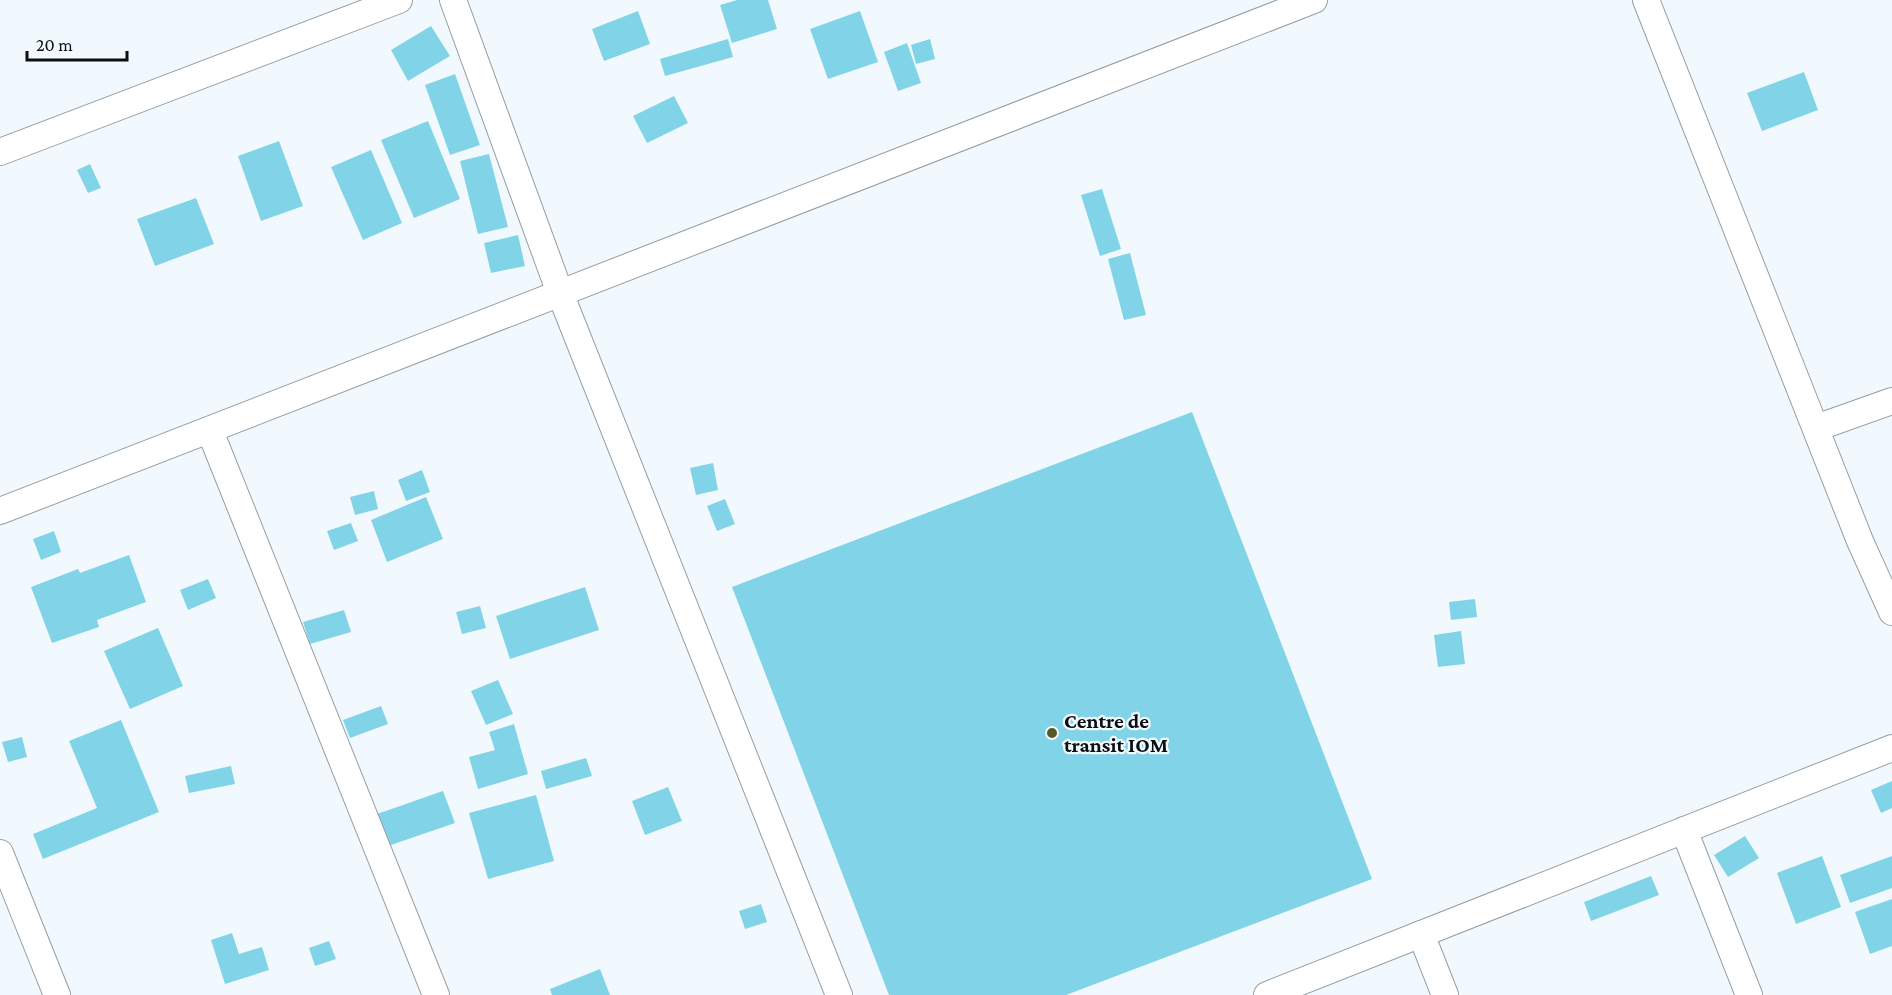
<svg xmlns="http://www.w3.org/2000/svg" width="1892" height="995" viewBox="0 0 1892 995" font-family="'Crimson Pro',serif">
  <style>
    .building { fill: #81d4e8 }
    .lines { fill: none; stroke-linecap: round; stroke-linejoin: round }
    .minor-casing { stroke: #979ea3; stroke-width: 28 }
    .minor { stroke: #fff; stroke-width: 26 }
    .poi-dot { fill: #565927; stroke: #f2f9fe; stroke-width: 2 }
    .labels { text-anchor: middle; dominant-baseline: central; stroke-width: 4.5; stroke-linejoin: round; paint-order: stroke }
    .poi-label { font-size: 21px; font-weight: bold; fill: #0c0f10; stroke: #f2f9fe; text-anchor: start }
  </style>
  <rect width="100%" height="100%" fill="#f2f9fe"/>
  <g class="building">
    <path d="M737,0H768L777,29L732,43L720,5Z"/>
    <path d="M638,11L650,44L604,61L592,29Z"/>
    <path d="M860,11L878,62L828,79L810,29Z"/>
    <path d="M431,26L450,56L408,81L391,50Z"/>
    <path d="M728,39L733,57L665,76L660,59Z"/>
    <path d="M930,39L935,59L916,64L911,45Z"/>
    <path d="M907,43L921,83L898,91L884,52Z"/>
    <path d="M1804,72L1818,110L1762,131L1747,93Z"/>
    <path d="M455,74L480,145L450,155L425,85Z"/>
    <path d="M674,96L688,123L647,143L633,116Z"/>
    <path d="M428,121L460,199L414,218L381,140Z"/>
    <path d="M279,141L303,206L261,221L238,156Z"/>
    <path d="M371,150L402,223L363,240L331,167Z"/>
    <path d="M489,154L508,227L478,234L460,161Z"/>
    <path d="M90,164L101,188L88,193L77,170Z"/>
    <path d="M1102,189L1121,249L1100,256L1081,195Z"/>
    <path d="M196,198L214,244L155,266L137,219Z"/>
    <path d="M518,235L525,266L491,273L484,243Z"/>
    <path d="M1130,253L1146,315L1124,320L1108,259Z"/>
    <path d="M1192,412L1372,879L1066,995H889L732,587Z"/>
    <path d="M713,463L718,490L696,495L690,468Z"/>
    <path d="M422,470L430,492L406,501L398,480Z"/>
    <path d="M374,491L378,509L355,515L350,497Z"/>
    <path d="M426,497L443,539L387,562L371,520Z"/>
    <path d="M725,499L735,524L717,531L707,506Z"/>
    <path d="M351,523L358,541L334,550L327,531Z"/>
    <path d="M54,531L61,552L41,560L33,539Z"/>
    <path d="M129,555L146,602L97,620L99,627L52,643L31,587L78,569L80,573Z"/>
    <path d="M208,579L216,598L188,610L180,590Z"/>
    <path d="M585,587L599,630L510,659L496,616Z"/>
    <path d="M1475,599L1477,617L1451,620L1449,602Z"/>
    <path d="M480,606L486,628L462,634L456,612Z"/>
    <path d="M344,610L351,632L310,644L303,622Z"/>
    <path d="M158,628L183,686L130,709L104,651Z"/>
    <path d="M1461,631L1465,664L1438,667L1434,635Z"/>
    <path d="M498,680L513,714L486,725L471,691Z"/>
    <path d="M381,706L388,724L350,738L343,720Z"/>
    <path d="M121,720L159,812L43,859L33,834L97,808L69,741Z"/>
    <path d="M514,724L528,774L478,789L469,757L495,750L489,732Z"/>
    <path d="M22,737L27,757L8,762L2,742Z"/>
    <path d="M586,758L592,776L546,789L541,771Z"/>
    <path d="M231,766L235,784L189,793L185,776Z"/>
    <path d="M1892,781V808L1881,813L1871,790Z"/>
    <path d="M668,787L682,821L645,835L632,801Z"/>
    <path d="M443,791L455,823L388,846L377,814Z"/>
    <path d="M536,795L554,861L488,879L469,813Z"/>
    <path d="M1745,836L1759,858L1728,877L1714,855Z"/>
    <path d="M1822,856L1841,907L1796,924L1777,873Z"/>
    <path d="M1892,856V888L1850,903L1840,875Z"/>
    <path d="M1651,876L1659,895L1591,921L1584,902Z"/>
    <path d="M1892,899V946L1870,954L1855,912Z"/>
    <path d="M761,904L767,922L745,929L739,911Z"/>
    <path d="M232,933L239,954L262,947L269,970L225,984L211,940Z"/>
    <path d="M329,941L336,959L315,966L309,948Z"/>
    <path d="M600,969L610,995H552L550,989Z"/>
  </g>
  <g class="lines">
    <defs>
      <g id="minor">
        <path d="M453,0L560,293L839,995"/>
        <path d="M1646,0L1860,541L1892,612"/>
        <path d="M0,152L399,0"/>
        <path d="M1816,428L1892,401"/>
        <path d="M210,431L436,995"/>
        <path d="M0,511L1314,0"/>
        <path d="M1684,830L1749,995"/>
        <path d="M0,853L57,995"/>
        <path d="M1421,934L1445,995"/>
        <path d="M1267,995L1892,748"/>
      </g>
    </defs>
    <use href="#minor" class="minor-casing"/>
    <use href="#minor" class="minor"/>
  </g>
  <circle class="poi-dot" cx="1052" cy="733" r="6"/>
  <g class="labels">
    <g class="poi-label">
      <text x="1064" y="721">Centre de<tspan x="1064" dy="24">transit IOM</tspan></text>
    </g>
  </g>
  <path d="M27 51v9h100v-9" fill="none" stroke="#0c0f10" stroke-width="3"/>
  <text x="36" y="51" font-size="18" fill="#0c0f10" stroke="#f2f9fe" stroke-width="4.5" paint-order="stroke">20 m</text>
</svg>
